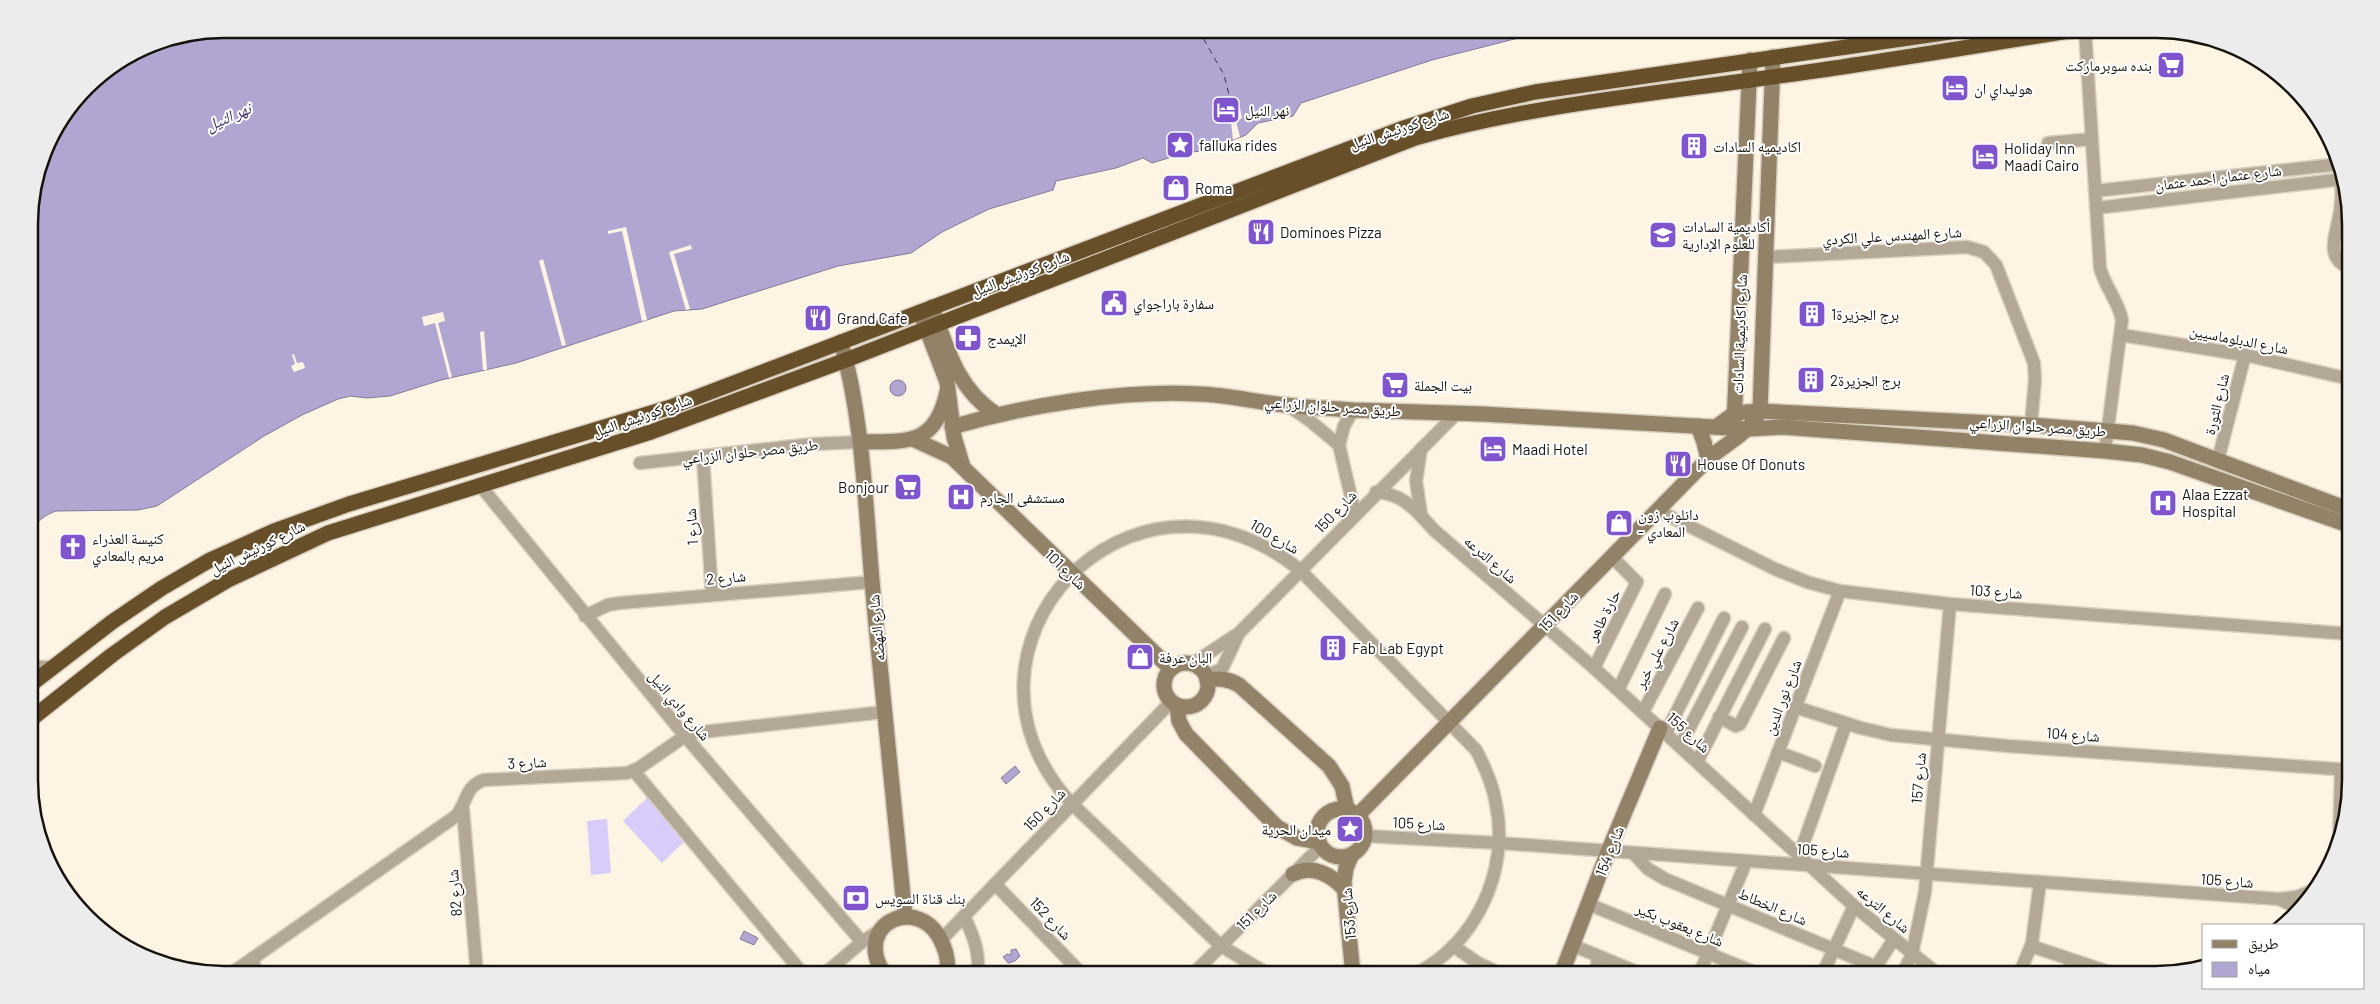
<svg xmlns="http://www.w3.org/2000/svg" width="2380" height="1004" viewBox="0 0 2380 1004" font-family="Barlow,'Noto Naskh Arabic',sans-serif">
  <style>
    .green { fill: #d7ccfa }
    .water { fill: #b1a6d2; stroke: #837a97 }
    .pier { fill: #fef4e4 }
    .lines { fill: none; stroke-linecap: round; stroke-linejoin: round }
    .ferry { stroke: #402e65; stroke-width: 1; stroke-dasharray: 6 5; stroke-linecap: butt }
    .street-casing { stroke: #d9d0c1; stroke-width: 15 }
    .secondary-casing { stroke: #d9d0c1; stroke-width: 18 }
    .highway-casing { stroke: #d9d0c1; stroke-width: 18 }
    .street { stroke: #b3a795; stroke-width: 12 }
    .secondary { stroke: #928267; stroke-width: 15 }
    .highway { stroke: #675029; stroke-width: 15 }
    .labels { text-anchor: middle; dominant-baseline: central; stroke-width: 4; stroke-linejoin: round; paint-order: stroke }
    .poi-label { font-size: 15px; fill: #17130c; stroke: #fff; text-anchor: start }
    .street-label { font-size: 15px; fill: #17130c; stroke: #fff }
    .water-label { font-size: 16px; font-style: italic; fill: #402e65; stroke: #fff }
    .rim { fill: none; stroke: #17130c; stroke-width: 2.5 }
  </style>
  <rect width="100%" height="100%" fill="#fef4e4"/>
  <g class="green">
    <path d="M647,798L686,840L662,863L623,821Z"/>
    <path d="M607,819L611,873L591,875L587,821Z"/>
  </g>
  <g class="water">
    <path d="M223,29H1573L1538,33L1432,60L1301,103L1293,116L1258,123L1246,135L1205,151L1188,152L1152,163L1143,158L1116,168L1056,181L1053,190L989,209L942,232L911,253L838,266L702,309L674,311L516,363L441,380L390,396L367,398L351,396L338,399L302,415L264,436L157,506L138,510L56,511C44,515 37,522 30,532L29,210L49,138L95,77L149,43Z"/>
    <circle cx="898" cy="388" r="8"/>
    <path d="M1015,766L1020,772L1006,784L1001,778Z"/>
    <path d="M744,931L758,938L754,945L740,939Z"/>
    <path d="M1016,949L1020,956L1015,961L1008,963L1003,957L1007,954L1011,955V950Z"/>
  </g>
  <g class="pier">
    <path d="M1240,108L1242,118L1236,121L1240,137L1233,140L1231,122L1227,121L1225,113Z"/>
    <path d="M626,227L647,320L642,321L622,231L608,234V231Z"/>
    <path d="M691,245L692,249L674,254L690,309L686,310L669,252Z"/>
    <path d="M543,259L566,345L562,346L539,261Z"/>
    <path d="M443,312L445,321L438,323L452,377L449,378L435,323L424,326L422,317Z"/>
    <path d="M484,331L487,370H483L480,332Z"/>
    <path d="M294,354L297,363L303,362L305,368L294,372L291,366L295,364L292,355Z"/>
  </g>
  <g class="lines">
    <path class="ferry" d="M1198,29L1224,75L1233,110"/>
    <defs>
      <g id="street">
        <path d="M2085,29L2100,268C2105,287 2119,302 2122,320L2105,451"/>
        <path d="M2048,143L2092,139"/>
        <path d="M2340,172C2342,185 2342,199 2340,212C2337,233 2323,258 2350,268"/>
        <path d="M2095,191L2341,164"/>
        <path d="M2096,208L2344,179"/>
        <path d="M1766,257L1967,247L1984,252L1996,265L2034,363L2035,380L2031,425"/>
        <path d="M2121,335L2245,355L2350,379"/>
        <path d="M1287,405L1309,420L1339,445"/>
        <path d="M1353,410L1344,426L1339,445L1355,514"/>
        <path d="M703,457L712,595"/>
        <path d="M2218,460L2245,355"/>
        <path d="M640,463L813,444L861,442"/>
        <path d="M479,484L685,736L862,942"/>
        <path d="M1376,492C1405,494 1417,512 1435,531L1594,668L1854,906L1939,975"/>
        <path d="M1657,510L1775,569L1807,582L1840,591L1950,604L2351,634"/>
        <path d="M1421,514L1416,481L1421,449"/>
        <path d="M585,616L608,605L620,603L872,582"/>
        <path d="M1192,664L1239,633L1457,413"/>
        <path d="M30,667H53"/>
        <path d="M1594,668L1637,582L1611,556"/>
        <path d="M1206,676L1222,669L1238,635"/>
        <path d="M1618,690L1665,594"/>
        <path d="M1795,707L1861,728L1891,735L2008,746L2351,770"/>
        <path d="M1643,712L1698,608"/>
        <path d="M1719,717L1736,726L1740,724L1784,638"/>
        <path d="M1666,733L1724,618"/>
        <path d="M1680,746L1742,627"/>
        <path d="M1778,752L1815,766"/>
        <path d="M1697,762L1765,629"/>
        <path d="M634,771L804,975"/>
        <path d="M463,809L477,975"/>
        <path d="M1754,815L1840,591"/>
        <path d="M1365,836L1499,843L2279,899L2296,897L2317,889"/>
        <path d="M2339,844L2341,770"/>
        <path d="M1634,854L1648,869L1665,879L1874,966L1877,965L1894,939"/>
        <path d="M1799,856L1846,724"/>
        <path d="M995,884L1083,975"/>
        <path d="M2279,899L2300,909"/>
        <path d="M1588,904L1761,975"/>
        <path d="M964,916C973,935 981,954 977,975"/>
        <path d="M941,940L1171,702"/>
        <path d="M1572,945L1644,975"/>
        <path d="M1453,946L1478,963L1503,975"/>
        <path d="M2031,946L2118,975"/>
        <path d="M253,958L256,975"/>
        <path d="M229,975L456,816C467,803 465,786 484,780L627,773L639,768L685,736L693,733L884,712"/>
        <path d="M823,975L862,942L880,930"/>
        <path d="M1192,975L1321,846"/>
        <path d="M1270,975L1221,946L1071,803C931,649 1129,433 1300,570L1476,750C1485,767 1493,785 1496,804C1510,871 1475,946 1413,975"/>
        <path d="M1596,975L1598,956"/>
        <path d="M1699,975L1746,862"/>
        <path d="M1822,975L1854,906"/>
        <path d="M1902,975L1912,954L1925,892L1950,604"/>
        <path d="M2019,975L2032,943L2040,882"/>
        <path d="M2065,975L2073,961"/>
      </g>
      <g id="secondary">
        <path d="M932,307C947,348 957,389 996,414"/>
        <path d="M920,312L947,382L954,437L963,467"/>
        <path d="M841,342C863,420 865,501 872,581C882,693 894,805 905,916"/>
        <path d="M1734,424L1750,60"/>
        <path d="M1698,426L1704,442L1708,459"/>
        <path d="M952,427C1027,405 1121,390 1199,394C1228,395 1256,402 1285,405C1308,408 1331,408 1353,410L1482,414L1748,429L1782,427L2105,451L2142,455L2170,462L2351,526"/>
        <path d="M1716,427L1735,413L1760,411L2031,425L2133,433L2164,440L2350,510"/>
        <path d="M915,440L952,457L1171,669"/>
        <path d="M861,442C906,441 935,447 947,392"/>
        <circle cx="1186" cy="685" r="22"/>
        <path d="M1207,680C1220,678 1228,679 1239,685L1329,766L1342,786L1347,809"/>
        <path d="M1177,706L1179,721L1186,734L1277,827L1297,838L1319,842"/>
        <circle cx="1341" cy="833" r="24"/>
        <path d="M1358,815L1708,459C1725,444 1750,433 1760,411L1773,57"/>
        <path d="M1352,854L1346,868L1344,883L1353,975"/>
        <path d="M1293,874C1313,864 1332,875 1345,890"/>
        <path d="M885,975C849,923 922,891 943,945C947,954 949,966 946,975"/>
        <path d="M1561,975L1608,852L1660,728"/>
      </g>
      <g id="highway">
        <path d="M30,685L112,622L162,588L210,560L274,531L349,504L671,407L1401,129L1472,106L1535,92L1971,29"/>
        <path d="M30,720L112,655L165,617L228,580L328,533L651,432L846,360L1415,138C1531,105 1652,94 1772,77C1876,63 1979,45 2082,29"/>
      </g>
    </defs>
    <use href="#street" class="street-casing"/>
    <use href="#secondary" class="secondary-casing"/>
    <use href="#highway" class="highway-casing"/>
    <use href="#street" class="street"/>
    <use href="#secondary" class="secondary"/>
    <use href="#highway" class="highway"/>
  </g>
  <defs>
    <symbol id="supermarket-square" viewBox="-11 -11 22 22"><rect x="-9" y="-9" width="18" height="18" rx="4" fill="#7f54cd" stroke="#fff"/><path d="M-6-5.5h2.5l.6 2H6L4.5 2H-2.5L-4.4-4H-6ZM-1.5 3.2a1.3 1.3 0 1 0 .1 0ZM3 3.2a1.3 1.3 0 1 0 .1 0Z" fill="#fff"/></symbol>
    <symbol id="hotel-square" viewBox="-11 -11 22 22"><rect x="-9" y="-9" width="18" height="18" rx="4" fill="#7f54cd" stroke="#fff"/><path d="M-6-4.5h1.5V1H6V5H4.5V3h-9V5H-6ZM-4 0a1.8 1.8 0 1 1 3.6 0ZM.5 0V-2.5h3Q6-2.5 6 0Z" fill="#fff"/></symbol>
    <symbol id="sight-square" viewBox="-11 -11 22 22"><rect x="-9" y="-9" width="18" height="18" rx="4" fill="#7f54cd" stroke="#fff"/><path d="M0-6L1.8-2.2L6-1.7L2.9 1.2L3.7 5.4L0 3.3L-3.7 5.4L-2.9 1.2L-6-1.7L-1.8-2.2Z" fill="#fff"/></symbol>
    <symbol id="building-square" viewBox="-11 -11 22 22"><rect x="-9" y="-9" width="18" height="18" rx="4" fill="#7f54cd" stroke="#fff"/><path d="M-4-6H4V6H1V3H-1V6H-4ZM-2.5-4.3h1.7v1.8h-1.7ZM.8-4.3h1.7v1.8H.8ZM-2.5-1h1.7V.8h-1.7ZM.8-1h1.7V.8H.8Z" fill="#fff"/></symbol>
    <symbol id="shop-square" viewBox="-11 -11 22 22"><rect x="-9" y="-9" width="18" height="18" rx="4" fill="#7f54cd" stroke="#fff"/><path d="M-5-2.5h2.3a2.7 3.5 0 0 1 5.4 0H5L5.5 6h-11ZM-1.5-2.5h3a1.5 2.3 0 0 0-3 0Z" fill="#fff"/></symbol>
    <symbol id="restaurant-square" viewBox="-11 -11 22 22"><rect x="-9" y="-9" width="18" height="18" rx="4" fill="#7f54cd" stroke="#fff"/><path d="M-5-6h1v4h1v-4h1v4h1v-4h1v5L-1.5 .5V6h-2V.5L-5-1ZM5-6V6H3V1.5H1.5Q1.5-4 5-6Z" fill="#fff"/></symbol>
    <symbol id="university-square" viewBox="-11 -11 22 22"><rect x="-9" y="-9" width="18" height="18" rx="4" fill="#7f54cd" stroke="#fff"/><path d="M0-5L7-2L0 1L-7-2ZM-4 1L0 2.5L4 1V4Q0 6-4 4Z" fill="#fff"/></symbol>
    <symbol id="civic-square" viewBox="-11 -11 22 22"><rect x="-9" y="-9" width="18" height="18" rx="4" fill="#7f54cd" stroke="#fff"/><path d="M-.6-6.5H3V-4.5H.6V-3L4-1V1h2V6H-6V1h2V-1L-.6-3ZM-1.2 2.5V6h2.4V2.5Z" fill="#fff"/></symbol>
    <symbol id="pharmacy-square" viewBox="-11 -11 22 22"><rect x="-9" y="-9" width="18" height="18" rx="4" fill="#7f54cd" stroke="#fff"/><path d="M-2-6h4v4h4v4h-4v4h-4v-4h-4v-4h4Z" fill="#fff"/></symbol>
    <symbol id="hospital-square" viewBox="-11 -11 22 22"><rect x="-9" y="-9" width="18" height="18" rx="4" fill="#7f54cd" stroke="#fff"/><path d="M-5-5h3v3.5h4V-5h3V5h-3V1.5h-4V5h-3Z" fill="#fff"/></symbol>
    <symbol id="church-square" viewBox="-11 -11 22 22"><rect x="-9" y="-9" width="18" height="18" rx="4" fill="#7f54cd" stroke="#fff"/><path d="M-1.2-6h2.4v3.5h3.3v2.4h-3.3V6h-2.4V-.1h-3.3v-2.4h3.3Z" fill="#fff"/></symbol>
    <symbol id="bank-square" viewBox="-11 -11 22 22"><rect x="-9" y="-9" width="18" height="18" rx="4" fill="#7f54cd" stroke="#fff"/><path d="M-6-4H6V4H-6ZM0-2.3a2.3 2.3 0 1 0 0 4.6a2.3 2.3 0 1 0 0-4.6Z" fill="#fff"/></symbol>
  </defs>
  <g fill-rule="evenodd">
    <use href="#supermarket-square" x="2155" y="49" width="32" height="32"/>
    <use href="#hotel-square" x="1939" y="72" width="32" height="32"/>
    <use href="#hotel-square" x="1210" y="94" width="32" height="32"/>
    <use href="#sight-square" x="1164" y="129" width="32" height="32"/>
    <use href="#building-square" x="1678" y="130" width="32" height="32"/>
    <use href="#hotel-square" x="1969" y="141" width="32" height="32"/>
    <use href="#shop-square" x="1160" y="172" width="32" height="32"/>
    <use href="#restaurant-square" x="1245" y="216" width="32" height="32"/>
    <use href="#university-square" x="1647" y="219" width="32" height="32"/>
    <use href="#civic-square" x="1098" y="287" width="32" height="32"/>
    <use href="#building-square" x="1796" y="298" width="32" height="32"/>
    <use href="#restaurant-square" x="802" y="302" width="32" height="32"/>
    <use href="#pharmacy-square" x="952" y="322" width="32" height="32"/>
    <use href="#building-square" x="1795" y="364" width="32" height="32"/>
    <use href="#supermarket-square" x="1379" y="369" width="32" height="32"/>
    <use href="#hotel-square" x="1477" y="433" width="32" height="32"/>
    <use href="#restaurant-square" x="1662" y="448" width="32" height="32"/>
    <use href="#supermarket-square" x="892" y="471" width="32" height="32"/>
    <use href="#hospital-square" x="945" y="481" width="32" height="32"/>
    <use href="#hospital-square" x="2147" y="487" width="32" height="32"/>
    <use href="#shop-square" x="1603" y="507" width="32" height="32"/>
    <use href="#church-square" x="57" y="531" width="32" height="32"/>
    <use href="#building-square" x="1317" y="632" width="32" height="32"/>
    <use href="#shop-square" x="1124" y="641" width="32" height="32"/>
    <use href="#sight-square" x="1334" y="813" width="32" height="32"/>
    <use href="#bank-square" x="840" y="882" width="32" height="32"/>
  </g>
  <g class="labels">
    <g class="poi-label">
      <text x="2152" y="65" text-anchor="end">بنده سوبرماركت</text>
      <text x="1974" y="88">هوليداي ان</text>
      <text x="1245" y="110">نهر النيل</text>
      <text x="1199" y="145">falluka rides</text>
      <text x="1713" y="146">اكاديميه السادات</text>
      <text x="2004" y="148">Holiday Inn<tspan x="2004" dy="17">Maadi Cairo</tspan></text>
      <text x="1195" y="188">Roma</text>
      <text x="1682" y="226">أكاديمية السادات<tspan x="1682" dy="17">للعلوم الإدارية</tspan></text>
      <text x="1280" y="232">Dominoes Pizza</text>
      <text x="1133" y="303">سفارة باراجواي</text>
      <text x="1831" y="314">برج الجزيرة1</text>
      <text x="837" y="318">Grand Cafe</text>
      <text x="987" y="338">الإيمدج</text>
      <text x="1830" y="380">برج الجزيرة2</text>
      <text x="1414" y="385">بيت الجملة</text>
      <text x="1512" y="449">Maadi Hotel</text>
      <text x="1697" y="464">House Of Donuts</text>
      <text x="889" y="487" text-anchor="end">Bonjour</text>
      <text x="2182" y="494">Alaa Ezzat<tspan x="2182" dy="17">Hospital</tspan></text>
      <text x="980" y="497">مستشفى الجارم</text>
      <text x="1638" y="514">دانلوب زون<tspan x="1638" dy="17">- المعادي</tspan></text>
      <text x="92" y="538">كنيسة العذراء<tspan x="92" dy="17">مريم بالمعادي</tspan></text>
      <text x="1352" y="648">Fab Lab Egypt</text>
      <text x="1159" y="657">البان عرفة</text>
      <text x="1331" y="829" text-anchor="end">ميدان الحرية</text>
      <text x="875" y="898">بنك قناة السويس</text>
    </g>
    <g class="street-label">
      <text transform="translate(1399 128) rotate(-18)">شارع كورنيش النيل</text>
      <text transform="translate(2218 177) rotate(-7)">شارع عثمان احمد عثمان</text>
      <text transform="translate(1892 235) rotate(-3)">شارع المهندس علي الكردي</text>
      <text transform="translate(1020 273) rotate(-21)">شارع كورنيش النيل</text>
      <text transform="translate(1739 334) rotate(-88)">شارع اكاديمية السادات</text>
      <text transform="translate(2239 339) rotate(11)">شارع الدبلوماسيين</text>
      <text transform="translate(2216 404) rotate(-76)">شارع الثورة</text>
      <text transform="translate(1333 406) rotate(4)">طريق مصر حلوان الزراعي</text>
      <text transform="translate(642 415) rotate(-19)">شارع كورنيش النيل</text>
      <text transform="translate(2038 426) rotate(4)">طريق مصر حلوان الزراعي</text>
      <text transform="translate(750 451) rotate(-6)">طريق مصر حلوان الزراعي</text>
      <text transform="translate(1335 511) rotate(-46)">شارع 150</text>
      <text transform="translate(691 527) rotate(-94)">شارع 1</text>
      <text transform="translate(1275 536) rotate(30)">شارع 100</text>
      <text transform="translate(257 547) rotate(-26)">شارع كورنيش النيل</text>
      <text transform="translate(1491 559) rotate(41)">شارع الترعه</text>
      <text transform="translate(1066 569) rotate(44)">شارع 101</text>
      <text transform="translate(726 577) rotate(-5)">شارع 2</text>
      <text transform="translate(1996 591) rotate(4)">شارع 103</text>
      <text transform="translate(1558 611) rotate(-46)">شارع 151</text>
      <text transform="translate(1603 615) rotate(-63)">حارة طاهر</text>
      <text transform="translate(876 628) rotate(-95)">شارع النهضه</text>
      <text transform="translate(1656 653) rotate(-62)">شارع علي خير</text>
      <text transform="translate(1782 697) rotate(-69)">شارع نور الدين</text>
      <text transform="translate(680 705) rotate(50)">شارع وادي النيل</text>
      <text transform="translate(1689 732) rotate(42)">شارع 155</text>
      <text transform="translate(2073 734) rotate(4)">شارع 104</text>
      <text transform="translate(527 762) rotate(-3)">شارع 3</text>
      <text transform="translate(1918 778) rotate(-85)">شارع 157</text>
      <text transform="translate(1044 809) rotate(-46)">شارع 150</text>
      <text transform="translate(1419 823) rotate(3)">شارع 105</text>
      <text transform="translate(1823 850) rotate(4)">شارع 105</text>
      <text transform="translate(1609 851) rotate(-68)">شارع 154</text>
      <text transform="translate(2227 880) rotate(4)">شارع 105</text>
      <text transform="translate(454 893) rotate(-95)">شارع 82</text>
      <text transform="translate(1773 906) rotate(23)">شارع الخطاط</text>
      <text transform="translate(1884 909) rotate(40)">شارع الترعه</text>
      <text transform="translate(1256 910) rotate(-45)">شارع 151</text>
      <text transform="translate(1348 914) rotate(-95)">شارع 153</text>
      <text transform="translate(1051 918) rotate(46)">شارع 152</text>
      <text transform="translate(1680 924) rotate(22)">شارع يعقوب بكير</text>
    </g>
    <g class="water-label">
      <text transform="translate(228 116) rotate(-24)">نهر النيل</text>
    </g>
  </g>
  <path d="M0 0H2380V1004H0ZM224 38H2156A186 186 0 0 1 2342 224V780A186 186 0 0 1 2156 966H224A186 186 0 0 1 38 780V224A186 186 0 0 1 224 38Z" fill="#ececec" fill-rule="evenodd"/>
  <path class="rim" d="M224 38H2156A186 186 0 0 1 2342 224V780A186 186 0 0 1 2156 966H224A186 186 0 0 1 38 780V224A186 186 0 0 1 224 38Z"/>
  <rect x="2202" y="924" width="162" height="65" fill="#ffffff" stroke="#a2a19e"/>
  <rect x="2212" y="940" width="25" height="8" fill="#928267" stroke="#a2a19e"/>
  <text x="2248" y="949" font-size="15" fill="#17130c">طريق</text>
  <rect x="2212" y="962" width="25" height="15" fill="#b1a6d2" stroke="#a2a19e"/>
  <text x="2248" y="974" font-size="15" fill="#17130c">مياه</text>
</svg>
